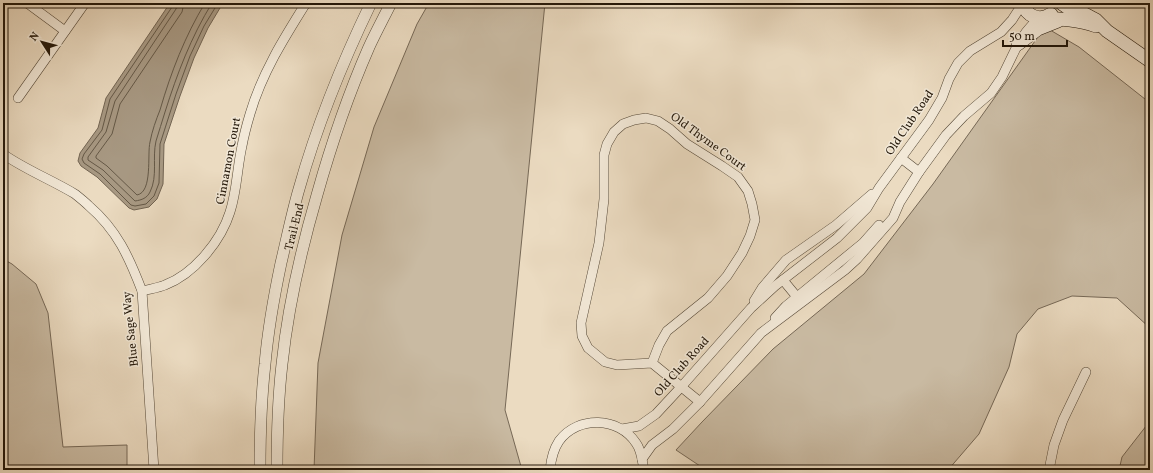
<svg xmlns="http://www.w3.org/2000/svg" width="1153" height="473" viewBox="0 0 1153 473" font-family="Vollkorn,serif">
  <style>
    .green { fill: #c9baa2; stroke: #766856 }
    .water { fill: #a79882; stroke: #726452 }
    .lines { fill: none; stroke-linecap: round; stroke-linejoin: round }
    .shore { stroke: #655846; stroke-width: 1 }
    .minor-casing { stroke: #554837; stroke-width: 10 }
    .tertiary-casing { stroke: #554837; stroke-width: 12 }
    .secondary-casing { stroke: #231709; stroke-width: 14 }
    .minor { stroke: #f2e8d7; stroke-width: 9 }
    .tertiary { stroke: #f2e8d7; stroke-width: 11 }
    .secondary { stroke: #f2e8d7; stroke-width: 13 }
    .labels { text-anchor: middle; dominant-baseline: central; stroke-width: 3; stroke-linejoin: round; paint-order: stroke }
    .street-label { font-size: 12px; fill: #231709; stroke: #f2e8d7 }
  </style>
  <rect width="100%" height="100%" fill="#ebdbc1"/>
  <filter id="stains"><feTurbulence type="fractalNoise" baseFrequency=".005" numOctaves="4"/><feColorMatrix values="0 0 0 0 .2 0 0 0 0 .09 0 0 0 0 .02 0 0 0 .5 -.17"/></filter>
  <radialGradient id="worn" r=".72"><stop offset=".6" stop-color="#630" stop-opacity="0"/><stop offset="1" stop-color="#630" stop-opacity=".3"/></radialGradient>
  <g class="green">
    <path d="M429,3H545L505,410L522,470H314L318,363L342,235L374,127L417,24Z"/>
    <path d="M1045,27L1079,47L1150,103V328L1117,298L1072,296L1038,309L1017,334L1009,367L979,434L948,470H706L676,450L702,422L773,349L864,274L933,184Z"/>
    <path d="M3,259L12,264L36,284L48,313L63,447L127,445V470H3Z"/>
    <path d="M1150,421V470H1119L1122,457Z"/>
  </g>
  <path class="water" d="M170,3H223L208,28L194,58L180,96L164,144L163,184L157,199L149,207L134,210L129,208L97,177L81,166L78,161L80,153L98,128L106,98Z"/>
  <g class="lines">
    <g class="shore">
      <path d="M173,3L172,7L110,99L102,130L84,154L82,159L84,163L100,174L131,205L135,206L146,204L154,196L159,183L160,144L176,94L190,56L204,26L218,3"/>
      <path d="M178,3L176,9L115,101L106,132L88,157V160L103,170L135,201C142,200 147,198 150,192C158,176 152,158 156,141C159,131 162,122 165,112C177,74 191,37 212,3"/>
      <path d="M184,3L182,12L120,104L112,134L96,156V158L107,166L137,195C153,192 147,154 150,142C152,131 156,120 160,110C171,72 185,36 205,3"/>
    </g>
    <defs>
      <g id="minor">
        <path d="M27,3L65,31"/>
        <path d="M18,98L85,3"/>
        <path d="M3,154C26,170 52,180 75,194C80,198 85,202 89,206C117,230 129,257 142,291L154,470"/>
        <path d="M901,158L919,172"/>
        <path d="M783,280L797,297"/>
        <path d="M142,291C149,289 158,288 165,285C194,274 221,241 230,212C237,191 237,168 242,146C244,135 247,124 250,114C262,73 284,38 306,3"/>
        <path d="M754,301L762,288L786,260L836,225L872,194"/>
        <path d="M775,318L786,306L863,243L879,225"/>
        <path d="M652,363L617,365L605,362L588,348L582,336L581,323L599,243L604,199V155L607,144L614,132L623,124L634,120L646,118L658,121L670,129L687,144L722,166L738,177L748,191L752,204L755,220L750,236L742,253L727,276L708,298L667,331L659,345L652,363L700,402"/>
        <path d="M622,429L639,426L656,414L682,386L751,308L775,286L837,238L867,208L879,188L929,120L942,98L949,79L958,63L970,51L1001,32L1012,20L1023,3"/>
        <path d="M642,459L652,445L673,429L700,402L761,333L845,270L857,259L893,218L900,202L919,172L946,135L964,116L991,93L1002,77L1018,44L1026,32L1038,18"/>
        <path d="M550,470C551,459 553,450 559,441C578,415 619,417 636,443C642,451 642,461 644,470"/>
        <path d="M1049,470L1054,445L1063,420L1086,372"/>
      </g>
      <g id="tertiary">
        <path d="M260,470C260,435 261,399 265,364C268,330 274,296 281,263C287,238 292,213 299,189C317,125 342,63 371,3"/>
        <path d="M277,470C277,435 278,399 282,364C288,307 301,250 317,195C331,145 348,95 369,47C376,32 384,17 391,3"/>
      </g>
      <g id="secondary">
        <path d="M1023,3C1026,16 1039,22 1051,14"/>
        <path d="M1061,3L1068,8L1079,11L1096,20L1107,31L1150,61"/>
        <path d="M1043,18C1061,19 1079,20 1096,26"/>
        <path d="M1018,44L1038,29L1058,21"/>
      </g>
    </defs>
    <use href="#minor" class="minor-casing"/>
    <use href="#tertiary" class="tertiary-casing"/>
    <use href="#secondary" class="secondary-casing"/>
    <use href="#minor" class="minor"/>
    <use href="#tertiary" class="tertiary"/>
    <use href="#secondary" class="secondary"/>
  </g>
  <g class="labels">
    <g class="street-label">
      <text transform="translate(910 123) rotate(-56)">Old Club Road</text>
      <text transform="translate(708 142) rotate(36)">Old Thyme Court</text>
      <text transform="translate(229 161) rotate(-79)">Cinnamon Court</text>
      <text transform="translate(295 227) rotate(-76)">Trail End</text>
      <text transform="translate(131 329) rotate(-96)">Blue Sage Way</text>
      <text transform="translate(682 367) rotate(-48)">Old Club Road</text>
    </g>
  </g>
  <rect width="1153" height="473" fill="none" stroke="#ebdbc1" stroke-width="16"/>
  <rect x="4" y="4" width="1145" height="465" fill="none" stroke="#231709" stroke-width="2"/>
  <rect x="8" y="8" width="1137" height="457" fill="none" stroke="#231709"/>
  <g transform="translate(42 42) rotate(306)" stroke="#f2e8d7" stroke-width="3" paint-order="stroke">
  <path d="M0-3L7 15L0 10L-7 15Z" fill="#231709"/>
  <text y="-6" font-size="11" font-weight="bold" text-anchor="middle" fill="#231709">N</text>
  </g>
  <path d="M1003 40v6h64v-6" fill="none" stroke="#231709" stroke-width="2"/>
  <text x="1009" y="40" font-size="12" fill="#231709" stroke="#f2e8d7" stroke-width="3" paint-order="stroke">50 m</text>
  <rect width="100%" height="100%" filter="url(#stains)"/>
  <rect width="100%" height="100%" fill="url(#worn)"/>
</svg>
